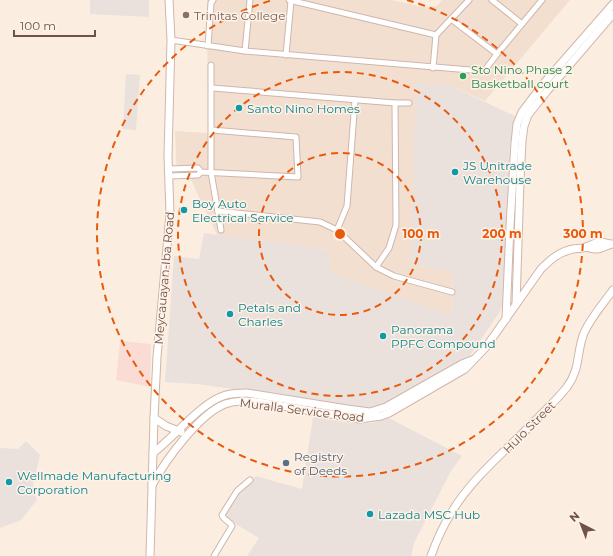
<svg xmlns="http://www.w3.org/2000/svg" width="613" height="556" viewBox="0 0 613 556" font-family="Montserrat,sans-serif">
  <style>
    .residential { fill: #f3dfd0 }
    .commercial { fill: #fbdcd5 }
    .industrial { fill: #eae1dc }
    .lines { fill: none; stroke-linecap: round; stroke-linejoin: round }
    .street-casing { stroke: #ceb6ac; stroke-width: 7 }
    .secondary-casing { stroke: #d1b6a9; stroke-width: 9 }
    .street { stroke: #fff; stroke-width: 5 }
    .secondary { stroke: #fff; stroke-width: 7 }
    .ring { fill: none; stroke: #e8590c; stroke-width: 2; stroke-dasharray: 7 5 }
    .education-dot { fill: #8d6e63; stroke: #fef2e7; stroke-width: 1.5 }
    .leisure-dot { fill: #2e9e5b; stroke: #fef2e7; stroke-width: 1.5 }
    .culture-dot { fill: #0f9aa8; stroke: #fef2e7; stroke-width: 1.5 }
    .service-dot { fill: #5c6f8a; stroke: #fef2e7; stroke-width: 1.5 }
    .labels { text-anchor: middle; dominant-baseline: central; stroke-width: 3; stroke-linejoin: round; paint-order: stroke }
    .education-label { font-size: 12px; fill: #785e54; stroke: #fef2e7; text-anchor: start }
    .leisure-label { font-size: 12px; fill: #27864d; stroke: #fef2e7; text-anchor: start }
    .culture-label { font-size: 12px; fill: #0d838f; stroke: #fef2e7; text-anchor: start }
    .street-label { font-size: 12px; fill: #715249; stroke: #fef2e7 }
    .service-label { font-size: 12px; fill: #4e5e75; stroke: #fef2e7; text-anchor: start }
    .centre { fill: #e8590c; stroke: #fef2e7; stroke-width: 2 }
    .ring-label { font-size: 12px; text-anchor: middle; font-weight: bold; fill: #e8590c; stroke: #fef2e7; stroke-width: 3; stroke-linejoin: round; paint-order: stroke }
  </style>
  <rect width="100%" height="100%" fill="#fbeee1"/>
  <path class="residential" d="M207,0H392L422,7L437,6L442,0H570L485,101L453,87L412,252L411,264L453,272L451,315L332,274L327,249L217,235L190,178L177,177L175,131L208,133Z"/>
  <path class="commercial" d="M120,341L151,344L150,387L116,380Z"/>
  <g class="industrial">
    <path d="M90,0H149V17L90,14Z"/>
    <path d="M126,74L140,75L136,130L123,129Z"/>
    <path d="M416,82L453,87L515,116L510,145L504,301L499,313L469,357L388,402L378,406L369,408L197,384L165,382L174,256L199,259L204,233L327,249L332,274L451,315L453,272L411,264Z"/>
    <path d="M313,417L350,423H372L389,418L462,456L451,471L414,543L411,556H247L259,538L224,517L238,491L256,476L302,489Z"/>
    <path d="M26,441L40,455L33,485L37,500L21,520L0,528V448L18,449Z"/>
  </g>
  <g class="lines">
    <defs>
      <g id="street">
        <path d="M289,0L436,35"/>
        <path d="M492,0L522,24"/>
        <path d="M451,19L497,54"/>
        <path d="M171,40L245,51L482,71L485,70L497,54L542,0"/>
        <path d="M208,46L211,3L213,0"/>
        <path d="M245,51L250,0"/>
        <path d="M286,55L291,1"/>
        <path d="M211,65V172L221,230"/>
        <path d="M433,68L436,35L469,0"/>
        <path d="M212,88L395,103L396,225L389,248L376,267"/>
        <path d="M395,103H409"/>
        <path d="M169,169L198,168L201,172L298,177L296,137L212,130"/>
        <path d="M170,176L198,175L201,172"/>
        <path d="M218,211L320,222L337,230L376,267L394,276L452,292"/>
        <path d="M337,230L347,206L355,100"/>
        <path d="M214,556L232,526C230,521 224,521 222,515L237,491L250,480"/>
      </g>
      <g id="secondary">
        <path d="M586,247C602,252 599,247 612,244"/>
        <path d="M516,304L520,181L522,141L524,126L528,115L547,91L613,14"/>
        <path d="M506,319L510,226L515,143L517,124L522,112L544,83L613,4"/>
        <path d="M154,418L166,426L181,432"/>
        <path d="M153,453C174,437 200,404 223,396C231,393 239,393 247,393L347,409L370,412L386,407L462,364L472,360"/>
        <path d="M152,485C165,461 199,414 225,404C236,400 247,401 258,402L360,419L381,416L389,413L465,369L486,347L541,269C551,259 559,252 573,249C577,248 582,249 586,247C598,243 595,240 610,244"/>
        <path d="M150,556L154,418L157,357L170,214L168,156L171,40L169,0"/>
        <path d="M431,556C436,542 442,528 450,515C469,481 504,452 531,425C543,412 556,401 567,387C581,368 576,353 584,333C591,317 603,304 613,290"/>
      </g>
    </defs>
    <use href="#street" class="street-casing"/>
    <use href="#secondary" class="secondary-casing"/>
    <use href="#street" class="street"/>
    <use href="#secondary" class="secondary"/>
  </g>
  <g class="ring">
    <circle cx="340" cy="234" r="81"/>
    <circle cx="340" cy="234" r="162"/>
    <path d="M407 0A243 243 0 1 1 273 0"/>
  </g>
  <circle class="education-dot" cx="186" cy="15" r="4"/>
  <circle class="leisure-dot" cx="463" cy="76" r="4"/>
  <g class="culture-dot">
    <circle cx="239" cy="108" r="4"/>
    <circle cx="455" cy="172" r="4"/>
    <circle cx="184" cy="210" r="4"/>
    <circle cx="230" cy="314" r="4"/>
    <circle cx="383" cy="336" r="4"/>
    <circle cx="9" cy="482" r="4"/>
    <circle cx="370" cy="514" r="4"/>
  </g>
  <circle class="service-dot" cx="286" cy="463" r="4"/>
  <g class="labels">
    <g class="education-label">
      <text x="194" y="15">Trinitas College</text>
    </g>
    <g class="leisure-label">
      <text x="471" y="69">Sto Nino Phase 2<tspan x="471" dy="14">Basketball court</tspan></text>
    </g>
    <g class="culture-label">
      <text x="247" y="108">Santo Nino Homes</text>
      <text x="463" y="165">JS Unitrade<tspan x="463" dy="14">Warehouse</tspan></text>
      <text x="192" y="203">Boy Auto<tspan x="192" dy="14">Electrical Service</tspan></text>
      <text x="238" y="307">Petals and<tspan x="238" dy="14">Charles</tspan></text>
      <text x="391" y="329">Panorama<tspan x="391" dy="14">PPFC Compound</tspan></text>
      <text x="17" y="475">Wellmade Manufacturing<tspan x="17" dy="14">Corporation</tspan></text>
      <text x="378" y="514">Lazada MSC Hub</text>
    </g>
    <g class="street-label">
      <text transform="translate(164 278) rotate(-85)">Meycauayan-Iba Road</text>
      <text transform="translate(302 410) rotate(7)">Muralla Service Road</text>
      <text transform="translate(529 427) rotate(-45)">Hulo Street</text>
    </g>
    <g class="service-label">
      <text x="294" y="456">Registry<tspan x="294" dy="14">of Deeds</tspan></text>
    </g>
  </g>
  <circle cx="340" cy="234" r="6" class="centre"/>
  <g class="ring-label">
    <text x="421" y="238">100 m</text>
    <text x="502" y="238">200 m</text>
    <text x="583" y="238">300 m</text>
  </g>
  <g transform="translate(581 524) rotate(318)" stroke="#fef2e7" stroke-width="3" paint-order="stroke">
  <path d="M0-3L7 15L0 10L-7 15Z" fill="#715249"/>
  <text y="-6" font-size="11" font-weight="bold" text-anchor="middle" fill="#715249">N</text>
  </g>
  <path d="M14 30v6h81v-6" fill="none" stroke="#715249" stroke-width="2"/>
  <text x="20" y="30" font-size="12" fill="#715249" stroke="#fef2e7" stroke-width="3" paint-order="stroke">100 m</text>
</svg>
